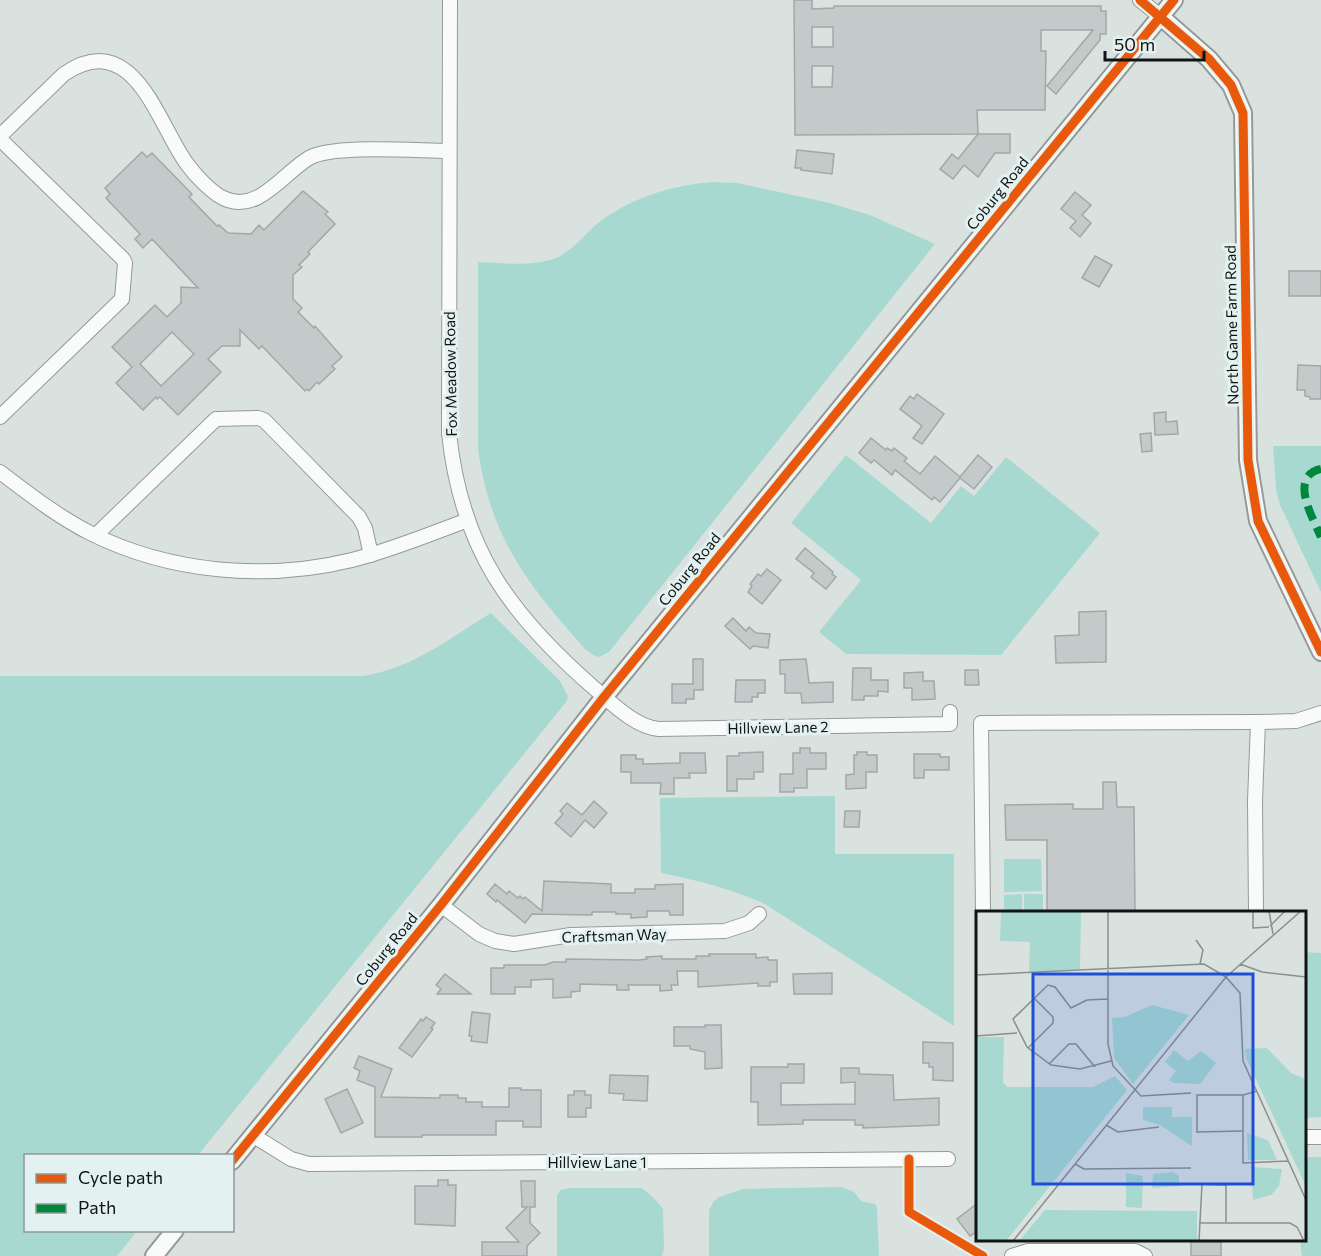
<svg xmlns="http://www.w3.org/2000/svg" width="1321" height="1256" viewBox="0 0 1321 1256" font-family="Commissioner,sans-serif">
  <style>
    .green { fill: #a8d9d1 }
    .building { fill: #c4cac9; stroke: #a1a8a6; stroke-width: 1.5; fill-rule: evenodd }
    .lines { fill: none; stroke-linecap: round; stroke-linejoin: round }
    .minor-casing { stroke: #949a98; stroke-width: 16 }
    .major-casing { stroke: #949a98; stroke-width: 20 }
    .minor { stroke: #f9fbfa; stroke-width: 14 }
    .major { stroke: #f9fbfa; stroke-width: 16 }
    .quiet { stroke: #00873e; stroke-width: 8; stroke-dasharray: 15 8; stroke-linecap: butt }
    .cycleway-casing { stroke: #e3f2f0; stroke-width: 13 }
    .cycleway { stroke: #e8590c; stroke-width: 9 }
    .labels { text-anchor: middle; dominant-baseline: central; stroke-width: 6; stroke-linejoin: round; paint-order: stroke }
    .street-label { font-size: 15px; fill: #0f1414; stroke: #e3f2f0 }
    .inset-road { fill: none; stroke: #89908e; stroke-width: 1.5 }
    .view { fill: #1d4ed8; fill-opacity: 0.15; stroke: #1d4ed8; stroke-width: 3 }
    .inset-edge { fill: none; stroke: #0f1414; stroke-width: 3 }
  </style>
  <rect width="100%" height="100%" fill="#dae2e0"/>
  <g class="green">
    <path d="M713,182L738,183L830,203L870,215L935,244L609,652L599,657L593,655L585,649C527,584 490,537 478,449V262C502,263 533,267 556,258C574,250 586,232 602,220C634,197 673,185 713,182Z"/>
    <path d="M1273,446H1321V592L1280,505L1276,490Z"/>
    <path d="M846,455L931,523L961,486L974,496L1006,457L1100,533L1001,655L846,654L819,632L861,580L791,523Z"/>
    <path d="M491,613L560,681L568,696L567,701L198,1155L26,1156V1230L137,1231L117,1256H0V676H364C415,667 448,639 491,613Z"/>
    <path d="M835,796V854H954V1026L765,904C731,889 697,880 661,873L660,798Z"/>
    <path d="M1004,859H1041L1042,891L1004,892Z"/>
    <path d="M1022,894V912H1004V895Z"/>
    <rect x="1024" y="894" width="19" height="18"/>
    <path d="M1304,952L1321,953V1117L1305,1118Z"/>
    <path d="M1309,1157H1321V1256H1302L1300,1240H1304L1305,1163Z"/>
    <path d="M842,1187L854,1192L861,1201L875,1204L877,1207L879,1256H709V1210L714,1201L719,1197L743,1189Z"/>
    <path d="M569,1188H641C646,1190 660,1204 663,1209L664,1249L662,1256H557V1196L560,1190Z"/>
  </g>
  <g class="building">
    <path d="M794,0H812V9L834,8V6H1101V11H1106V34H1100V40L1056,94L1047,86L1093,30H1041V51H1046L1045,110H977L978,134L795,135ZM812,27H833V47H812ZM812,66H833L832,87H812Z"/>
    <path d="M978,134H1010V153H995L978,177L964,165L953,179L940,169L952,154L958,159Z"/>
    <path d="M797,150L834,154L832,174L801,170V168H795Z"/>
    <path d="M142,152L147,157L152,153L192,194L189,197L217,226L219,225L228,233L251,234L259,225L264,230L303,191L328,212L325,214L335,224L308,252L310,254L299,265L302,267L293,275V299L302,308L298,312L314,328L315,326L342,357L332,366L335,369L319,384L317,382L309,391L307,389L305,391L262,346L259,349L240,330V346H222L208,359L221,372L178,415L160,397L157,399L156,397L143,410L116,383L132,367L112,347L155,305L167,317L181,303V287L198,288L152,239L143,248L135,239L140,234L106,198L110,194L105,188ZM172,332L194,354L161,386L140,364Z"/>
    <path d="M1075,192L1091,205L1082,215L1091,223L1080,237L1070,228L1076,221L1061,209Z"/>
    <path d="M1095,256L1112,265L1099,287L1082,278Z"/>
    <rect x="1289" y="271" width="32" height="25"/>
    <path d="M1298,365L1321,366V399H1310V397L1305,396V390H1297Z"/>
    <path d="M917,394L944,414L922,444L913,438L922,426L900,409L910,396L914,399Z"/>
    <path d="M1166,412V422L1177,421L1178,434L1155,435L1154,413Z"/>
    <path d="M1151,433L1152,451L1142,452L1140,434Z"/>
    <path d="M871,438L886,450L887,448L892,451L894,448L907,458L904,461L920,474L935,456L960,477L978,455L992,467L974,489L960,478L940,502L934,497L932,500L895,470L892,475L874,460L871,463L859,453Z"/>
    <path d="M805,548L833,572L832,574L836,577L826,589L811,577L814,573L796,559Z"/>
    <path d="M767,569L781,580L762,604L748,592L752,586L750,584L758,574L761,576Z"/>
    <path d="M1106,611V662L1056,663L1055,636L1079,635V612Z"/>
    <path d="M733,618L746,631L749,627L756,633L770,634L768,648L753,646L750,649L725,626Z"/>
    <path d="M693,659H703V690H694V699H686V703H672V684H693Z"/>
    <path d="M806,659L809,683L833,682V702L802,703L801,693H785V674H780V660Z"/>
    <path d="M853,668H871V680H888V692L878,691V696H864V700H852Z"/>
    <path d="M965,670H978L979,685H965Z"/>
    <path d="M923,672V681H934L935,699L912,700V688H904V673Z"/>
    <path d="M736,680H765V693H758V697H752V702H735Z"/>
    <path d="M800,748H810V753H826V769H807V788H794V792H780V774H793V753H800Z"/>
    <path d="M763,752V772H754V779H737V791H727V756H739V753Z"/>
    <path d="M857,752H867V755H877V772H866V788L846,789V775L854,774V755H857Z"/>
    <path d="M680,753H705L706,773H689L690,778H674V794H660L661,783H631V772H621V755H636V759H643V764L680,763Z"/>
    <path d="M914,754H940V757H949V770H924V778H914Z"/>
    <path d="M1103,782H1116L1117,807H1134L1135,912H1047V840H1006L1005,805L1073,804V809H1103Z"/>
    <path d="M594,801L607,813L594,828L585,820L571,837L555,823L563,814L560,811L567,803L582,815Z"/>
    <path d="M845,811H860L859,827H844Z"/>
    <path d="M544,881L611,884V893H635V889H655V885L683,884V915H670L669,911H647V917L631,918V914H616V912H592V915L532,914L525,923L497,900L496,902L487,894L495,884L507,894L509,891L518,898L520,896L523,899L525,897L542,911Z"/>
    <path d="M709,954H756V958L768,957V960H777V982H770V986H758V983L698,987V971H677L678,985H671L672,990L660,991V985H628L629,990H617V985L580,984V991L571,992V997L553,998V979L531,980V987H515V994H491V968H504V965H545L553,962H566V959L639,960L647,959L646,957L662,956V959H696V956H710Z"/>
    <path d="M832,973V994H794L793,974Z"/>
    <path d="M445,974L471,994H437L441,989L436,985Z"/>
    <path d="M472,1012L490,1014L487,1043L471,1041L472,1036H469Z"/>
    <path d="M426,1017L435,1023L431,1028L433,1029L412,1057L399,1048L421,1019L423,1021Z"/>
    <path d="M705,1025H721L722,1068L705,1069V1052L690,1049V1046H674V1027H705Z"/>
    <path d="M923,1042L953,1043V1081L933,1080V1067H929V1063H923Z"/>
    <path d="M359,1056L392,1069L381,1097L440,1098V1095H458V1098H466V1102H482V1107H509V1088H521V1090H541V1127H523V1121H496V1135H422V1137H375V1087L357,1080L360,1071L354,1068Z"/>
    <path d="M788,1064H804V1083H781V1105L855,1104V1082L841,1083V1068H859V1074L893,1075L894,1100L939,1098V1125L863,1128V1125H855V1120H803V1124L758,1125V1102H751V1067H788Z"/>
    <path d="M610,1075L648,1076L647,1101L623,1100L624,1094L609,1093Z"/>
    <path d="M347,1089L363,1123L341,1133L325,1099Z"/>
    <path d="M574,1091H585V1095H591V1108H586V1117H568V1095H574Z"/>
    <path d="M438,1180H448V1185H456L455,1226L415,1224V1186H438Z"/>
    <path d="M521,1181H535V1207H530V1223L540,1233L527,1246V1256H482V1242H519L506,1228L527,1207H522Z"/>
    <path d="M978,1203V1231L970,1236L957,1219Z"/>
    <rect x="1191" y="1239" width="30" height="17"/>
  </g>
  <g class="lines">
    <defs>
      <g id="minor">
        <path d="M450,0L449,433C461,548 509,614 594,688C612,703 635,727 659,729L950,724V712"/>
        <path d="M1140,0L1160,16"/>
        <path d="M0,136L64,74C134,26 158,125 187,164C195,175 211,192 223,198C258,215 283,173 309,158C334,144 417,151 449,151"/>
        <path d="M0,139L123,259L125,263L122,299L0,417"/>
        <path d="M0,472C29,494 57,516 90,533C170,573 266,581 352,560C392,550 430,534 468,520"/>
        <path d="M96,535L216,419L258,418L264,420L359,517L365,528L371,555"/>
        <path d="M441,905L479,934L495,941L514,944L571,935L725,931L749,923L759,914"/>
        <path d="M983,912L981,723L1258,722"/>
        <path d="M1256,912L1255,801L1258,722L1296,721L1321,713"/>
        <path d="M254,1136L291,1159L309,1164L948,1159"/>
        <path d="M1304,1137H1321"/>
        <path d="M1012,1256L1028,1251H1135L1145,1256"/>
      </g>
      <g id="major">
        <path d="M1160,16L1209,59L1231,85L1243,113L1248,460L1258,521L1321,652"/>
        <path d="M232,1161L441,905L604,697L1174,0"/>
        <path d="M154,1256L175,1230"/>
      </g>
    </defs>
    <use href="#minor" class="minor-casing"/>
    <use href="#major" class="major-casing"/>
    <use href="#minor" class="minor"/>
    <use href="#major" class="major"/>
    <path class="quiet" d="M1321,469C1288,476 1313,518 1321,537"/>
    <defs>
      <g id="cycleway">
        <path d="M1140,0L1209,59L1231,85L1243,113L1248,460L1258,521L1321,652"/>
        <path d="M909,1159V1212L983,1256"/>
        <path d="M232,1161L441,905L604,697L1174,0"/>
      </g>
    </defs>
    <use href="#cycleway" class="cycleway-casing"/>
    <use href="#cycleway" class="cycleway"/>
  </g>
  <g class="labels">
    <g class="street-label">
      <text transform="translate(997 193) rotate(-51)">Coburg Road</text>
      <text transform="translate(1231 325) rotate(-91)">North Game Farm Road</text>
      <text transform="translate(450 374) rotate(-91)">Fox Meadow Road</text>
      <text transform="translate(689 569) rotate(-51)">Coburg Road</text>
      <text transform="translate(778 727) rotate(-1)">Hillview Lane 2</text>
      <text transform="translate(614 935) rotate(-2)">Craftsman Way</text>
      <text transform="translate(386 949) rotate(-51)">Coburg Road</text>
      <text x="597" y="1162">Hillview Lane 1</text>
    </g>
  </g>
  <g transform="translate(976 911)">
    <rect width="330" height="330" fill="#dae2e0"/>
    <path d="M25,0H105L104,58L53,61L54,31L24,30ZM176,94L213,104L157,173L138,147L136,107L149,106ZM0,126H28L27,171L31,176H117L139,165L151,179L30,330H0ZM291,137L315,162L330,168V275L270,147L269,138ZM198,139L212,150L225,140L240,152L224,173L198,172L193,169L200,160L189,151ZM167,196H196V206H216V235L184,214L167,209ZM271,222L292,229L301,249H272ZM275,256L306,258L303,275L295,284L277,289ZM197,261L203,265V275L176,277L177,263ZM150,262L167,265L166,297L150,296ZM69,299L221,300V330H43Z" fill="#a8d9d1"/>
    <path class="inset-road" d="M132,0V133L137,155L165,185L215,182M277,0V17L293,16M293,0L297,23M294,15L309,0M220,29L227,39L224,53M264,53L286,61L330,66M0,64L228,53L250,66M250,66L264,82L267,150L330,289M132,88L111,89L95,97L79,76L72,74L37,108L51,136L75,154L104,158L135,150M0,125L41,122M52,137L77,112V106L57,86M73,153L93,133H100L119,156M281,180L267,184V252L312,250M130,214L142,221L183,216M266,220L221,221V184H267M99,253L108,258L215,257M223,312H314L321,316L328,330M37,330L250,66L325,0M223,330L226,273L250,274V311"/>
    <path class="view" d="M57,63H277V273H57Z"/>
    <rect width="330" height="330" class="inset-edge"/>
  </g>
  <rect x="24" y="1154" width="210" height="78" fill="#e3f2f0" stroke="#8e9998" stroke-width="1.5"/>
  <rect x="36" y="1174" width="30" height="9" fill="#e8590c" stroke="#8e9998" stroke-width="1.5"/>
  <text x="78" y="1184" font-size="18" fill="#0f1414">Cycle path</text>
  <rect x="36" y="1204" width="30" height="9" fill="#00873e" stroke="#8e9998" stroke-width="1.5"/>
  <text x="78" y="1214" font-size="18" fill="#0f1414">Path</text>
  <path d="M1105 51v9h99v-9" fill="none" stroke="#0f1414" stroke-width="3"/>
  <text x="1114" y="51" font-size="18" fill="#0f1414" stroke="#e3f2f0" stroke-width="4.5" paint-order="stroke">50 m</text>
</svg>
